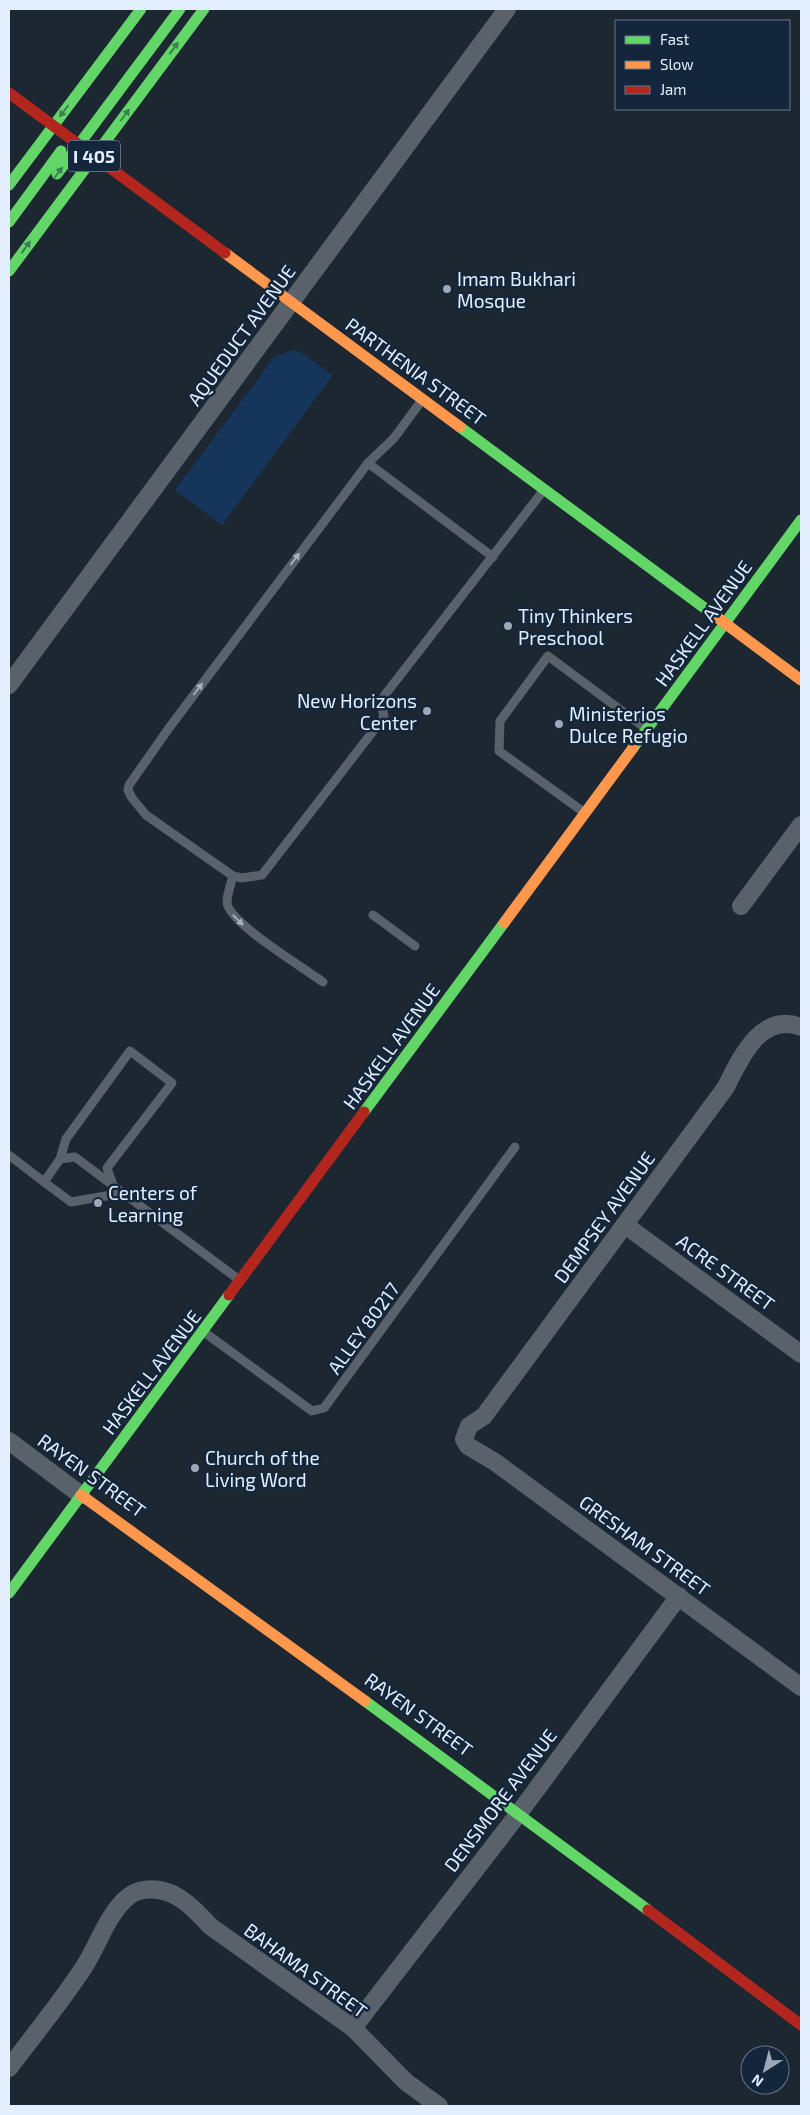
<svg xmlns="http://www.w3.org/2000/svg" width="810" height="2115" viewBox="0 0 810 2115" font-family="'Exo 2',sans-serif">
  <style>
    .green { fill: #15355a }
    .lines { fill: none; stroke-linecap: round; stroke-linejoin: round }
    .lane { stroke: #59626b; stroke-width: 9 }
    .street { stroke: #59626b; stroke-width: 18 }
    .fast { stroke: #63d668; stroke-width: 11 }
    .slow { stroke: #ff974d; stroke-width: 11 }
    .jam { stroke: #b3261e; stroke-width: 11 }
    .oneway { fill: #3b7e52 }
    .oneway2 { fill: #a5b0bc }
    .poi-dot { fill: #9da9b7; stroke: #13263b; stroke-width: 2 }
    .labels { text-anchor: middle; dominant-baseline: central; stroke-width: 5; stroke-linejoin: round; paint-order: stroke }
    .shield { fill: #13263b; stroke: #a5b3c4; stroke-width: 1 }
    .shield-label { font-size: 18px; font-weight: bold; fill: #e3effe }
    .poi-label { font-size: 19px; fill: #e3effe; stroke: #13263b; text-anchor: start }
    .street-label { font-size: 19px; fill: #e3effe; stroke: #13263b }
  </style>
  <rect width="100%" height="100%" fill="#1c2732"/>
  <path class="green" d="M293,350L302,353L333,375L222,525L175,490L275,356Z"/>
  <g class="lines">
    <g class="lane">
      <path d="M422,400L394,438L368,463L169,728L129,785L128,790L132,798L146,815L233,876L242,878L262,875L384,717L381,702L384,696L543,491"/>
      <path d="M368,463L493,557"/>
      <path d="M585,813L499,751L500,721L548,656L645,728"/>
      <path d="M233,876C231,884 227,894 227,902C227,922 306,969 323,982"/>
      <path d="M373,915L415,946"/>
      <path d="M9,1155L44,1182L60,1159L75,1157L238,1279"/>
      <path d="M60,1159L66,1139L130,1051L172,1083L107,1168L113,1185"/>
      <path d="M44,1182L71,1202L123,1193"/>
      <path d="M204,1332L312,1411L324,1408L515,1147"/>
    </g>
    <g class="street">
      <path d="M9,685L507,9"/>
      <path d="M741,906L801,825"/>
      <path d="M801,1027C761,1011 740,1059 726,1087L484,1416L469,1426L464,1439L468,1446L495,1462L801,1687"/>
      <path d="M625,1225L801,1354"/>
      <path d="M9,1441L81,1495"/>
      <path d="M353,2028L519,1813L679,1596"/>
      <path d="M9,2068C34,2035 61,2002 84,1967C95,1950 102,1930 113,1914C119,1905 129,1894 139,1891C170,1883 191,1905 210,1926L353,2028L406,2082L439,2106"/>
    </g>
    <g class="fast">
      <path d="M57,174L180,9"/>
      <path d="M9,185L141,9"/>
      <path d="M9,222L61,151"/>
      <path d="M9,271L204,9"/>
      <path d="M460,427L718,618"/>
      <path d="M633,748L801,520"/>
      <path d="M364,1112L504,923"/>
      <path d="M9,1593L229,1295"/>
      <path d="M365,1701L648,1910"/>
    </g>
    <g class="slow">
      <path d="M225,253L460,427"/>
      <path d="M718,618L801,680"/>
      <path d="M504,923L633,748"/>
      <path d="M81,1495L365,1701"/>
    </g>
    <g class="jam">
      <path d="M9,93L225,253"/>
      <path d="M229,1295L364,1112"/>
      <path d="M648,1910L801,2025"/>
    </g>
  </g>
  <defs><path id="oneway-solid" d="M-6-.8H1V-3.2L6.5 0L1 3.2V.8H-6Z" transform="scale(1.25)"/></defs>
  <g class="oneway">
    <use href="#oneway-solid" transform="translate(174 48) rotate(-54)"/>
    <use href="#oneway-solid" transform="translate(64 111) rotate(127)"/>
    <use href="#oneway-solid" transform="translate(125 115) rotate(-53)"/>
    <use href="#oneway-solid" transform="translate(58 173) rotate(-53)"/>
    <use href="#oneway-solid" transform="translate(26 247) rotate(-54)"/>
  </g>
  <g class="oneway2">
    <use href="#oneway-solid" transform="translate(295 559) rotate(-53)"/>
    <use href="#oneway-solid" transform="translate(198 689) rotate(-53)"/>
    <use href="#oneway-solid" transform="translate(238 920) rotate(45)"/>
  </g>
  <g class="poi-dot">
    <circle cx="447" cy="289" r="5"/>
    <circle cx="508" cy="626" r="5"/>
    <circle cx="427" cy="711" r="5"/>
    <circle cx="559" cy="724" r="5"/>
    <circle cx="98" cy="1203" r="5"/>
    <circle cx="195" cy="1468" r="5"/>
  </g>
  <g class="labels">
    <rect class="shield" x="68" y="140.5" width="52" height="31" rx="4"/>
    <g class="shield-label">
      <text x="94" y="156">I 405</text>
    </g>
    <g class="poi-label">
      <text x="457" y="278">Imam Bukhari<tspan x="457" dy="22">Mosque</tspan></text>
      <text x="518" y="615">Tiny Thinkers<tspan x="518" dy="22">Preschool</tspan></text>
      <text x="417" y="700" text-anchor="end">New Horizons<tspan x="417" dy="22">Center</tspan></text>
      <text x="569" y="713">Ministerios<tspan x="569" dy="22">Dulce Refugio</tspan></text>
      <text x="108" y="1192">Centers of<tspan x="108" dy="22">Learning</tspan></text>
      <text x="205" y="1457">Church of the<tspan x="205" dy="22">Living Word</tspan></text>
    </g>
    <g class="street-label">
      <text transform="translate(241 335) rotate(-54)">AQUEDUCT AVENUE</text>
      <text transform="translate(416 371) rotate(36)">PARTHENIA STREET</text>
      <text transform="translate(703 623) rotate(-54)">HASKELL AVENUE</text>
      <text transform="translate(391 1046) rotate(-54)">HASKELL AVENUE</text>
      <text transform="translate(604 1217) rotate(-54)">DEMPSEY AVENUE</text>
      <text transform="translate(726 1272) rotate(36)">ACRE STREET</text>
      <text transform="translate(363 1328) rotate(-54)">ALLEY 80217</text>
      <text transform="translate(151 1372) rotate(-53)">HASKELL AVENUE</text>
      <text transform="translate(92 1475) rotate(36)">RAYEN STREET</text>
      <text transform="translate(645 1545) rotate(36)">GRESHAM STREET</text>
      <text transform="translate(419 1714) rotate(36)">RAYEN STREET</text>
      <text transform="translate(500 1800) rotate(-53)">DENSMORE AVENUE</text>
      <text transform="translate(306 1970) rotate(36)">BAHAMA STREET</text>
    </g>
  </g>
  <rect width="810" height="2115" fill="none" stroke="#e3effe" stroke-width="20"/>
  <rect x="615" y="20" width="175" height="90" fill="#13263b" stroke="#667689"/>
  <rect x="625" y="36" width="25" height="8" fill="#63d668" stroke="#667689"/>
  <text x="660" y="45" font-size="15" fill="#e3effe">Fast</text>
  <rect x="625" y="61" width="25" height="8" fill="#ff974d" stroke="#667689"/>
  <text x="660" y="70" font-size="15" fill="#e3effe">Slow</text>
  <rect x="625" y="86" width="25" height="8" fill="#b3261e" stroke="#667689"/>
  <text x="660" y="95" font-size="15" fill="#e3effe">Jam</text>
  <g transform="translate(765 2070) rotate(216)"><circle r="24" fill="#13263b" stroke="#667689"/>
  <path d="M0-4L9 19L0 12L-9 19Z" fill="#9da9b7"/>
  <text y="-8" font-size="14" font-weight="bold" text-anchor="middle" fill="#e3effe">N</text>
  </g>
</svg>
